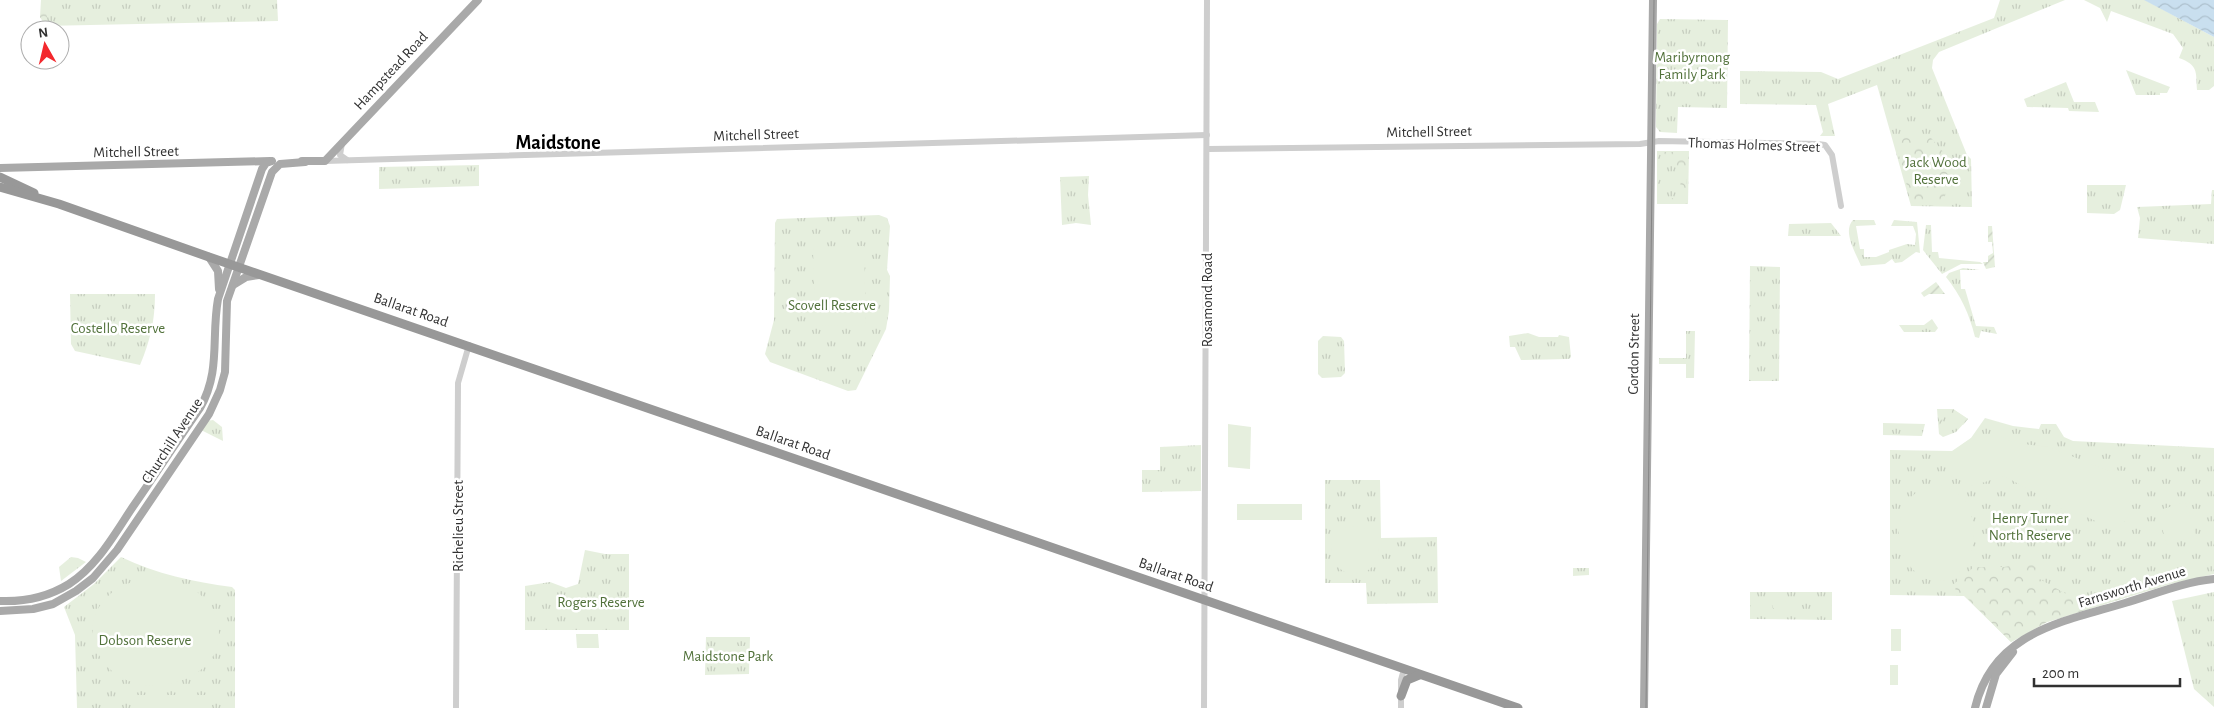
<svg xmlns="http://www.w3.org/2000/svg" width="2214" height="708" viewBox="0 0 2214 708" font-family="'Alegreya Sans',sans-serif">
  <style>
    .grass { fill: url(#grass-tufts) }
    .forest { fill: url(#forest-crowns) }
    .garden { fill: url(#garden-furrows) }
    .pitch { fill: #e6efde }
    .water { fill: url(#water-waves) }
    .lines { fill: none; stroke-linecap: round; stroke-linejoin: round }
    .minor { stroke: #cecece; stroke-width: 6 }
    .major { stroke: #a9a9a9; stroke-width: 8 }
    .highway { stroke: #989898; stroke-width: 9 }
    .tram { stroke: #868686; stroke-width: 1 }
    .labels { text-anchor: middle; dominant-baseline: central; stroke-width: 5; stroke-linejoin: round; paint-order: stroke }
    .park-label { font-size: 15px; fill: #51713a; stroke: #fff }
    .street-label { font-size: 15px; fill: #313131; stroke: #fff }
    .district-label { font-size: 20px; font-weight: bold; fill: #000; stroke: #fff }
  </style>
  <defs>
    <pattern id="grass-tufts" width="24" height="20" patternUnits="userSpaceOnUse" patternTransform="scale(1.25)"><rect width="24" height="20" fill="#e6efde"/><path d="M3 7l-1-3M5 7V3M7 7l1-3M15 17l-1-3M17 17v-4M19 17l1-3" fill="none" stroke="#c6cdbf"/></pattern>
    <pattern id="forest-crowns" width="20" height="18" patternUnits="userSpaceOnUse" patternTransform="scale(1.25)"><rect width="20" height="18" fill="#e6efde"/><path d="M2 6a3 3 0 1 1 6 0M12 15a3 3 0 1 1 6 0" fill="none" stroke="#c6cdbf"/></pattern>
    <pattern id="garden-furrows" width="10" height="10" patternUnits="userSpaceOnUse" patternTransform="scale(1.25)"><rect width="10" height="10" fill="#e6efde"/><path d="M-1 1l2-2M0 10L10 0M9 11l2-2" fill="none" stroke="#c6cdbf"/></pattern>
    <pattern id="water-waves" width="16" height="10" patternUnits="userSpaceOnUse" patternTransform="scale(1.25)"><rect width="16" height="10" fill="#c9dfef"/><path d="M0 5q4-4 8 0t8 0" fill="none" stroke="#adc0cd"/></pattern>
  </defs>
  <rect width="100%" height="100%" fill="#fff"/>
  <g class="grass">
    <path d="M42,0H277L278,21L43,26Z"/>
    <path d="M2000,0H2065L1939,52L1933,60L1932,68L1967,155L1971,159L1972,207L1911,206L1877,85L1828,104L1835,136H1820L1823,132L1816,105L1740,104V71L1821,72L1838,79L1994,18Z"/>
    <path d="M2084,0H2145L2214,37V86L2209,90H2197C2196,71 2198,65 2179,58L2183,48L2173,34L2111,11L2107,22L2100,8Z"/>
    <path d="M1660,19L1728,20L1727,108L1678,107L1677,133L1660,132L1656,127L1657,24Z"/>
    <path d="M2126,70L2170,87L2167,93H2160V95H2136Z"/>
    <path d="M2066,82L2074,102H2095L2099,112L2069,111L2068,108L2027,107L2024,99Z"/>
    <path d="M1657,151H1689L1688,204H1657Z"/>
    <path d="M479,165V186L379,189V167Z"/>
    <path d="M1089,176L1088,195L1091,225L1076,223L1062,225L1060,177Z"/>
    <path d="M2087,185H2126L2120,210L2114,214L2087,213Z"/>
    <path d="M2212,190H2214V244L2138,238L2140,218L2137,207L2211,204Z"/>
    <path d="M879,215L887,218L890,226L887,270L890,276L889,311L886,329L856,390L848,391L770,362L765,354L774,320L775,223L777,219Z"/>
    <path d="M1853,220H1874L1876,225L1856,226L1860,249H1864V257H1876L1889,252V250L1907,244L1915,245L1916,234L1913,226H1891L1894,220L1917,222L1920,253L1916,252L1902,262L1895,263L1892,259L1885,264L1861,266C1856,253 1842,232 1853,220Z"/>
    <path d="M1831,223L1841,236H1788L1789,224Z"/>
    <path d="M1926,225H1931L1932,252H1938L1939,258L1980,262L1983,264H1961L1942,274L1923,250Z"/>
    <path d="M1750,266L1780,267L1779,381H1749Z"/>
    <path d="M1963,268L1980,270H1960L1961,289H1965L1976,326L1994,327L1997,334L1981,331L1979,338L1975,337C1969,313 1961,296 1946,277L1949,273Z"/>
    <path d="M70,294H155C155,321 150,341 140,365L75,351L71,344Z"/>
    <path d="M1932,319L1938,328L1935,332H1904L1899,325H1924Z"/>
    <path d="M1686,331H1695L1694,378H1686V364H1659V358H1686Z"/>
    <path d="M1528,333L1539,337H1558L1559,335L1569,337L1571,357L1569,359L1521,360L1515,347H1510L1509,336Z"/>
    <path d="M1323,336L1341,337L1344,341L1345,373L1341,377L1322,378L1318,374V341Z"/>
    <path d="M1937,409H1953L1968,419L1956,432L1943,437L1939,434Z"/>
    <path d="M1985,418L2013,426L2039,429L2041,424H2056L2064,437L2073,441L2214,448V574L2166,585L2047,622L2011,642L1964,596L1890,595V450L1952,451L1971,438Z"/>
    <path d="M213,420L222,427L223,441L201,430L207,421Z"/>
    <path d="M1883,423L1925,424L1922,436L1883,435Z"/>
    <path d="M1201,445V491L1142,492V470H1160V447Z"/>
    <path d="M1325,480H1380L1381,538L1437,537L1438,603L1367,604L1366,583H1325Z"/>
    <path d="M585,550L605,554H629V630H525V586L550,582L566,588L578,584Z"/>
    <path d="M71,557L78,558L86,562L61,581L59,567Z"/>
    <path d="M121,557C157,574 193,582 232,587L235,590V708H77L75,635L64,607L94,584Z"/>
    <path d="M1573,568H1589V575L1573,576Z"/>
    <path d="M1750,592H1832V620L1750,619Z"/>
    <path d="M2214,592V707L2194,689L2172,601Z"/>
    <path d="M706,637H750L749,674L705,675Z"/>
  </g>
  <g class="forest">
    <path d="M41,0H48L45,3L47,17L43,22L40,17Z"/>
    <path d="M1897,137L1931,138L1952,162V178L1941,206L1912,205L1897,148Z"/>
    <path d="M1662,152H1688L1686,202L1669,203L1668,200L1680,195L1681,170Z"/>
    <path d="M1939,409H1953L1968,419L1963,425L1950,415L1943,414L1942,422L1939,426Z"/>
    <path d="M2035,561L2036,577L2077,600L2170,572L2171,579L2182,576L2183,580L2047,622L2011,642L1965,596H1956L1955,583L1974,567H2004Z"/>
  </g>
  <g class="garden">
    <path d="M1988,226H1992L1995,267L1986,269L1983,262H1988V256L1993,253L1992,242H1988Z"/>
    <path d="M1936,282L1945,294H1929L1924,297L1921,293Z"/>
  </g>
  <g class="pitch">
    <path d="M864,246L866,325L815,326L813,247Z"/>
    <path d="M1228,424L1251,427L1250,469L1228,467Z"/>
    <path d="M1977,434L1989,444L2001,436L2014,443L2049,447L2106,470L2130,471L2131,508L2127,520L2112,529L2081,514L2066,512L2054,503L2004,476L1972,486L1951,476L1949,454Z"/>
    <path d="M1932,485C1988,482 1987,583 1935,581C1925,580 1916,574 1910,566C1890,541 1897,493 1932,485Z"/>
    <path d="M2185,502L2196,536L2167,545L2157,511Z"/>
    <rect x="1237" y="504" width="65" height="16"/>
    <circle cx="1355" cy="550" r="24"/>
    <path d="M147,578C223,573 250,664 173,683C92,703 54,596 147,578Z"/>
    <circle cx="1779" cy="604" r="7"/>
    <rect x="1891" y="629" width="10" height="22"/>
    <path d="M576,634H598L599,648H577Z"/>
    <path d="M726,646H734L735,664H727Z"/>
    <path d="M737,646H745V663L737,664Z"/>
    <rect x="1890" y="665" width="8" height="20"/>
    <path d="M135,695H208L211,697L212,708H132V696Z"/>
  </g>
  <path class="water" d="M2144,0H2214V37Z"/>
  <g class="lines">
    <g class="minor">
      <path d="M342,143L340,155L347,160"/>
      <path d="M1208,149L1640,144L1659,141L1818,144L1825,145L1832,155L1841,206"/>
      <path d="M325,161L1207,135"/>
      <path d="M456,708L458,383L469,345"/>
      <path d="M1204,708L1207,0"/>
      <path d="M1401,708V680L1404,669"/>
    </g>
    <g class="major">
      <path d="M302,161H325L478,0"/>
      <path d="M0,168L270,161"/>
      <path d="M209,257L218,271L219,289"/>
      <path d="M233,285L246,277L259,275"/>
      <path d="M0,601C25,602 48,597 69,584C97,566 114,535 132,508C155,475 177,441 200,408C221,371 211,338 218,299L262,169L266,163L272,161"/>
      <path d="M0,611L33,609L53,604L76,591L93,578L117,550L209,414L220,390L225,372L227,301L272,172L280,164L305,162"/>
      <path d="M1644,708L1653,0"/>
      <path d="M1975,708C1993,632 2062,622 2125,603C2155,594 2183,582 2214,579"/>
      <path d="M1986,708L1996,674L2013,652"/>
    </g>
    <g class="highway">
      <path d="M0,177L34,193"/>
      <path d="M0,187L59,204L209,257L1518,708"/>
      <path d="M1401,696L1407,680L1419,675"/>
    </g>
    <path class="tram" d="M1646,708L1654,0"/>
  </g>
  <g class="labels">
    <g class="park-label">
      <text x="1692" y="57">Maribyrnong<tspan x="1692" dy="17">Family Park</tspan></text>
      <text x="1936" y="162">Jack Wood<tspan x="1936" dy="17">Reserve</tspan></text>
      <text x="832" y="305">Scovell Reserve</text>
      <text x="118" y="328">Costello Reserve</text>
      <text x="2030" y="518">Henry Turner<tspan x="2030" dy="17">North Reserve</tspan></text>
      <text x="601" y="602">Rogers Reserve</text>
      <text x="145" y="640">Dobson Reserve</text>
      <text x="728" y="656">Maidstone Park</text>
    </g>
    <g class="street-label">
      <text transform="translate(391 71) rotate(-47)">Hampstead Road</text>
      <text transform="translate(1429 132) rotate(-1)">Mitchell Street</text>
      <text transform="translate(756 135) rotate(-2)">Mitchell Street</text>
      <text transform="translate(1754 145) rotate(2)">Thomas Holmes Street</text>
      <text transform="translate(136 152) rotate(-1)">Mitchell Street</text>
      <text transform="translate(1207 300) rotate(-90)">Rosamond Road</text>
      <text transform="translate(411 310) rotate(19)">Ballarat Road</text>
      <text transform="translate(1634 354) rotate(-89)">Gordon Street</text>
      <text transform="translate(172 441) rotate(-57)">Churchill Avenue</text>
      <text transform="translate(793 443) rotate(19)">Ballarat Road</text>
      <text transform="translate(458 526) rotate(-90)">Richelieu Street</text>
      <text transform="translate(1176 575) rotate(19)">Ballarat Road</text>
      <text transform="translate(2132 587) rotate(-17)">Farnsworth Avenue</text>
    </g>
    <g class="district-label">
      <text x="558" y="143">Maidstone</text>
    </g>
  </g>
  <g transform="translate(45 45) rotate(352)"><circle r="24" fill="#ffffff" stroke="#adadad"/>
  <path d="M0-4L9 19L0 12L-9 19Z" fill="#f3282d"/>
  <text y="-8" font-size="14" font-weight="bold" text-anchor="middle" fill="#313131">N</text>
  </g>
  <path d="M2034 678v8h146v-8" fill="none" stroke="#313131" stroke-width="2.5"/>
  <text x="2042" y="678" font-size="15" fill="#313131" stroke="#ffffff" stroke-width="4" paint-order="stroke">200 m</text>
</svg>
